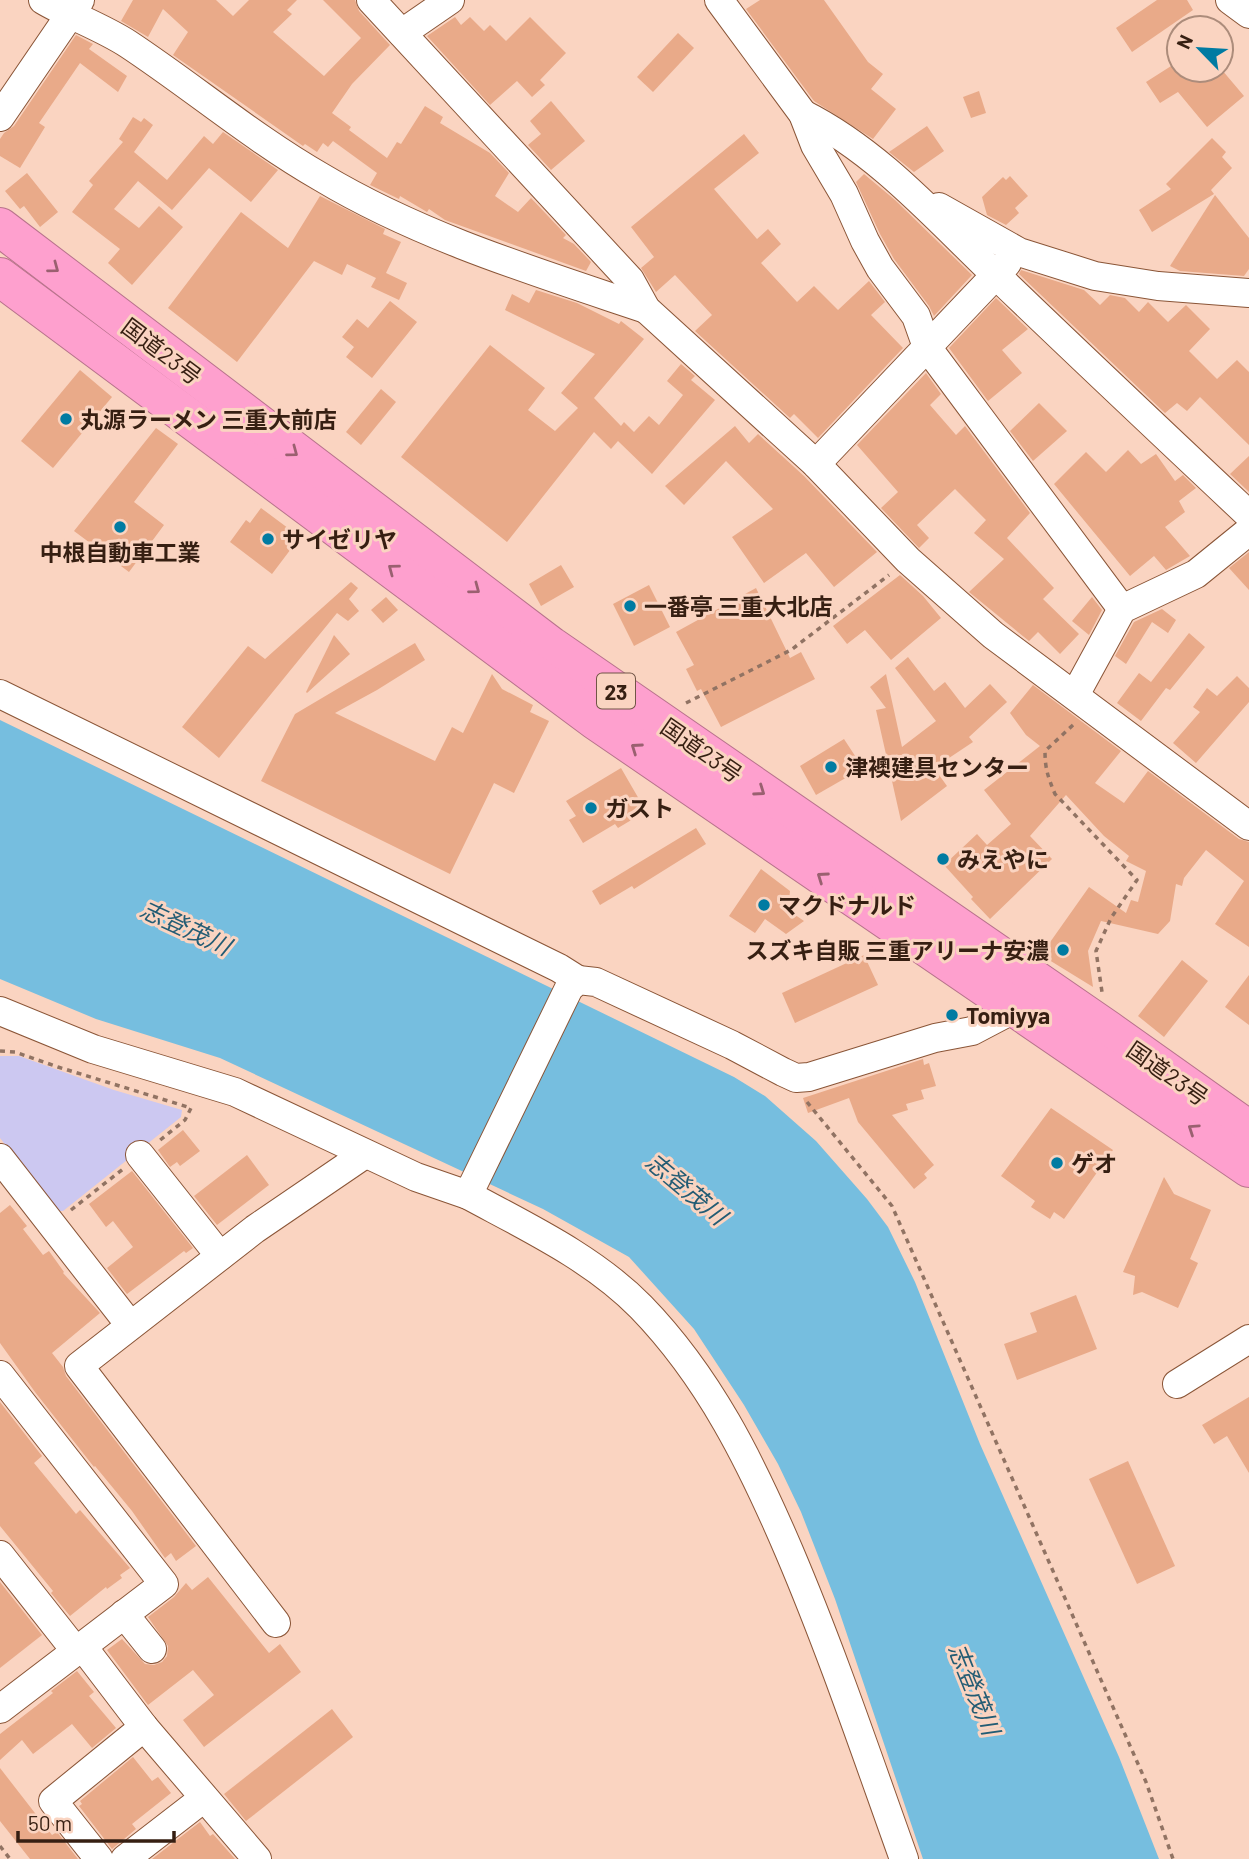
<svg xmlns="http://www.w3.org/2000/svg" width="1249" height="1859" viewBox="0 0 1249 1859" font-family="Barlow,'Noto Sans JP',sans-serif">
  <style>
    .green { fill: #ccc8f1 }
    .water { fill: #76bedf }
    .building { fill: #e9aa89 }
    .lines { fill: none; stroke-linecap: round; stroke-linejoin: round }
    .minor-casing { stroke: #8a5537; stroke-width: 30 }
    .highway-casing { stroke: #b8738c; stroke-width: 40 }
    .path { stroke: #917363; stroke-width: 3.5; stroke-dasharray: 5 5; stroke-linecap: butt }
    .minor { stroke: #fff; stroke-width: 28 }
    .highway { stroke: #fea0ce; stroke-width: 38 }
    .oneway { stroke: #9a6070 }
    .poi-dot { fill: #007ba2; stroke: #fad4c1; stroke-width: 2.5 }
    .labels { text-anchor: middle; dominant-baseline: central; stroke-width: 6; stroke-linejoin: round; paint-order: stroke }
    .shield { fill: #fad4c1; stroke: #715546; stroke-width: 2 }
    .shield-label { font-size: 21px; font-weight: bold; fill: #361f12 }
    .street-label { font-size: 23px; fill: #361f12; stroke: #fad4c1 }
    .poi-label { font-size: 23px; font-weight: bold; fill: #361f12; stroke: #fad4c1; text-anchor: start }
    .water-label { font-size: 24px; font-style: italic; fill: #235c74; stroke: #fad4c1 }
  </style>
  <rect width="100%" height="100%" fill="#fad4c1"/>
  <path class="green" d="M0,1056H19L114,1090L182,1110L181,1117L63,1211H56L0,1138Z"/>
  <path class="water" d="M0,720L734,1077L765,1096L816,1141L867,1199L888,1227L915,1282L980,1444L1119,1757L1159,1859H923L835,1599L801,1512L778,1464L744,1405L694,1329L629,1257L543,1209L220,1058L96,1019L0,979Z"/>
  <g class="building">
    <path d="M133,0H216L233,16L249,0H297L287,10L292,14L273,32L324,76L361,38L323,0H355L359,11L390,45L352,84L332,113L351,127L349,130L387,158L397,142L401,144L425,106L443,117L440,123L490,153L509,173L495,196L518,212L531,198L566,235L563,238L574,244L591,262L586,271L445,220L429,209L427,212L400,196L399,199L370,185L377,173L333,141L328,147L323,143L317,152L305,144L303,146L173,55L188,32L163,9L148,37L121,21Z"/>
    <path d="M760,0H824L868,62L883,74L871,89L896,109L873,139L814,101L746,9Z"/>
    <path d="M1157,0H1187L1193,10L1132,52L1116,28Z"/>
    <path d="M455,17L461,25L470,17L484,31L490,25L506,41L530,17L566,53L540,80L545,85L532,97L517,81L490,105L427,36Z"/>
    <path d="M678,33L694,48L653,92L637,77Z"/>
    <path d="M76,35L93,44L89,49L127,76L118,92L80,63L39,123L45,127L20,168L0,156V139L4,133L14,126Z"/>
    <path d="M1179,61V70H1222L1244,96L1207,127L1178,92L1160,103L1146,82Z"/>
    <path d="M979,91L986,113L971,118L963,97Z"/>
    <path d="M551,101L585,141L551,170L528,145L541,134L530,121Z"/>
    <path d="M133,117L141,122L144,118L153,125L134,152L167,180L204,136L213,144L223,132L278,170L251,202L209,168L172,210L138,181L114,209L139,228L159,206L183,227L132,285L108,263L120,249L72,212L93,185L89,181L123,142L119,139Z"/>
    <path d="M927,126L944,151L914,172L889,152Z"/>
    <path d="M744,134L759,153L714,189L757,239L768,229L781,244L761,263L797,302L814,286L838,310L869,281L885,302L871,315L903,348L818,438L794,414L790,418L695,331L712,315L675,275L656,292L641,268L654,257L631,227Z"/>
    <path d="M1212,138L1226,152L1222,157L1232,168L1211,190L1214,194L1152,232L1139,210L1171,189L1166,184Z"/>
    <path d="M27,173L58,212L40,227L24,206L20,209L5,191Z"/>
    <path d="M864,174L895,200L972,275L934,316L929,306L894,259L880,234L856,182Z"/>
    <path d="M1010,176L1028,196L1015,208L1019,213L1006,225L987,215L982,197L1003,177L1006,180Z"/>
    <path d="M1215,195L1249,238V269L1244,276L1180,271L1170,266Z"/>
    <path d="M320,196L385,229L383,234L401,242L386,273L407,283L399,300L371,287L376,278L347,264L342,275L314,261L237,362L168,308L241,212L288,248Z"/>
    <path d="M1021,270L1084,290L1100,305L1110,295L1125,298L1139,312L1148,302L1168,322L1186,305L1210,329L1189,351L1217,379L1237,360L1249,372V445L1200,397L1187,411L1177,403L1165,413L1019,274Z"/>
    <path d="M536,290L577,303L619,324L621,321L644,339L594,398L621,426L624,422L634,432L649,416L659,425L683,395L667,381L681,364L695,376L691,380L715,400L652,474L618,441L611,449L594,432L507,542L401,457L490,345L545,388L528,410L555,431L578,408L561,393L595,354L505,310L512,294L529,303Z"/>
    <path d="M996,298L1028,329L1002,350L1022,373L988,401L949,348Z"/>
    <path d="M390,301L417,322L372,378L346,357L354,347L342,337L357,319L368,328Z"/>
    <path d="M80,370L112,397L53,468L21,441Z"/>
    <path d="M926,373L941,394L930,405L956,435L965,426L1030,513L1007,538L1054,588L1043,599L1079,634L1060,654L1038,632L1029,641L969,592L1004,559L974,533L986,520L955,489L917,525L929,538L919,548L881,508L898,492L857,445Z"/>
    <path d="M381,389L396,402L361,445L346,432Z"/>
    <path d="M1039,403L1067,431L1033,461L1010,431Z"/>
    <path d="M735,426L749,443L758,434L804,476L877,552L834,587L806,553L764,583L732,537L773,509L726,461L684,505L665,486Z"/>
    <path d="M156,428L178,444L134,502L164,525L129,572L74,531Z"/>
    <path d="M1128,450L1141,464L1156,454L1175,481L1183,475L1196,488L1179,501L1185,512L1165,527L1190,556L1166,570L1154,556L1130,576L1054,484L1086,452L1106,472Z"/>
    <path d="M1249,456V492L1230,474Z"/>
    <path d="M261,508L300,537L272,574L230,542L246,520L250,523Z"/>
    <path d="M1249,552V590L1229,568Z"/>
    <path d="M561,565L574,587L541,606L529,584Z"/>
    <path d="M900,575L923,596L941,618L891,660L865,630L847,644L833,626Z"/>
    <path d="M351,582L358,588L349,599L359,611L348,621L337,613L219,758L182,727L248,646L265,659Z"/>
    <path d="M649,585L670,627L634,646L613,604Z"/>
    <path d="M756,588L790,658L801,652L815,679L721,727L701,689L697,691L686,669L694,665L676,632Z"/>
    <path d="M386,597L398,610L383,623L371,610Z"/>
    <path d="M1092,597L1102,610L1089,635L1072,621Z"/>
    <path d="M1162,609L1176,620L1168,633L1152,622L1126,664L1115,656L1134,622Z"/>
    <path d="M1189,633L1205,647L1170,690L1166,688L1141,721L1117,703L1139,673L1151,682Z"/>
    <path d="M334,635L350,654L307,693L306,692Z"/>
    <path d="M415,643L425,660L377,690L335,713L435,761L452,727L463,733L492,674L502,689L533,705L530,712L549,721L514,793L494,783L450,874L261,781L295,714Z"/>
    <path d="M908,657L934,691L945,682L965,708L990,684L1007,702L969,737L973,742L934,768L947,786L901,821L876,710L886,708L870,687L886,674L902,747L936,721L895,668Z"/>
    <path d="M1237,676L1249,688V702L1196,763L1173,743L1200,712L1193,707L1207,688L1217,696Z"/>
    <path d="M1033,685L1121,751L1095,783L1124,803L1148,771L1239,839L1249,842V947L1215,924L1244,881L1206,850L1184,878L1182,886L1176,884L1170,921L1158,934L1101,921L1088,951L1093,987L1041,955L1089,887L1126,913L1131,900L1138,902L1146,871L1126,861L1129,856L1104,836L1066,795L1030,836L1052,859L990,919L971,899L973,897L944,865L977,834L987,845L1011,824L984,790L1040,746L1026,735L1010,713Z"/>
    <path d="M844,739L863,768L816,795L800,766Z"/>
    <path d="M621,768L643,806L630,813L633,819L618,828L615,824L583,843L569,820L576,816L566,801Z"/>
    <path d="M696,828L706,844L634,889L632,886L600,905L592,891Z"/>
    <path d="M761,869L790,891L788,910L804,921L786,934L765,919L755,933L729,916Z"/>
    <path d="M864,955L878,985L795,1023L782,993Z"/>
    <path d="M1182,960L1208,981L1164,1037L1138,1016Z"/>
    <path d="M1249,975V1025L1225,1007Z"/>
    <path d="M923,1059L924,1065L929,1063L936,1086L921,1090L924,1099L906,1104L908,1110L892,1115L934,1165L924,1174L927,1178L914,1189L858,1122L849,1098L808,1113L803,1098Z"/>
    <path d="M1051,1108L1113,1150L1064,1219L1054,1212L1050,1219L1031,1207L1035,1201L1001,1176Z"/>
    <path d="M183,1130L200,1151L180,1166L177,1162L170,1167L158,1150Z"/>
    <path d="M247,1155L269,1185L217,1225L194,1196Z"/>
    <path d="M132,1171L193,1248L186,1253L184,1251L127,1294L107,1268L133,1247L113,1221L106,1227L89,1204Z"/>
    <path d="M1164,1177L1174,1194L1211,1210L1190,1259L1198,1263L1178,1308L1142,1292L1133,1295L1135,1276L1123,1272Z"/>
    <path d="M10,1205L27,1226L23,1229L43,1255L49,1251L64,1272L63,1273L100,1313L52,1353L63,1367L66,1376L196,1546L176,1561L171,1553L165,1558L132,1511L95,1466L94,1467L35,1392L0,1343V1213Z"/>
    <path d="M1076,1295L1097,1349L1017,1380L1004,1344L1037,1332L1030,1313Z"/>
    <path d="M1249,1397V1473L1227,1436L1214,1444L1202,1425Z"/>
    <path d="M0,1402L42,1456L34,1463L76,1514L80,1510L130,1568L120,1575L122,1578L107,1589L106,1587L70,1616L51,1593L53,1591L0,1526Z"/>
    <path d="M1128,1461L1175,1566L1137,1584L1089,1479Z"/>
    <path d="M208,1577L269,1653L280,1644L301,1672L204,1747L183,1720L214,1695L193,1670L148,1705L107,1650L122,1639L145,1664L154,1665L162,1662L167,1656L168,1646L148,1617L174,1597L186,1583L192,1590Z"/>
    <path d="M0,1582L42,1635L0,1668Z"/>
    <path d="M77,1671L94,1692L89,1696L116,1728L92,1748L72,1724L33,1754L22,1740L0,1760V1734L53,1693L51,1691Z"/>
    <path d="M332,1709L353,1737L246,1821L224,1794Z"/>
    <path d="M133,1757L152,1781L158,1777L171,1793L132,1824L136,1829L112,1849L79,1806L82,1804L80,1801Z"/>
    <path d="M0,1768L52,1835L57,1832L78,1859H30L0,1821Z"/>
    <path d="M200,1822L210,1836L213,1834L235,1859H152Z"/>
  </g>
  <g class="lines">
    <defs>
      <g id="minor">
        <path d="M43,0C70,16 102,27 128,44C193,87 253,138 321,177C421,237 536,272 646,309"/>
        <path d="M371,0L630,280L646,309L816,464L908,560L993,635L1249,826"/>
        <path d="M719,0L803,114L815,145L844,194L865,241L880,268L916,316L927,347L1122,609"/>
        <path d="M1230,0L1249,14"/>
        <path d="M402,33L450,0"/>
        <path d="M803,114C879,152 937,219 998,277C1081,357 1165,436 1249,515"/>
        <path d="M0,117L80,0"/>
        <path d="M939,207L1019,252L1095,276L1158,286L1249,293"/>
        <path d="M816,464L1007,263"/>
        <path d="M0,694L559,968L578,980"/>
        <path d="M1075,695L1122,609L1196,574L1249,531"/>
        <path d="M0,1011L93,1049L235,1092L416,1177L468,1195L569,988L578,980L596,982L732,1045L783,1072L796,1078L809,1077L935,1038L972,1031L1014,1009"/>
        <path d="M140,1155L220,1256"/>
        <path d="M0,1158L130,1325"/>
        <path d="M468,1195C527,1227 593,1258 641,1307C709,1377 751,1462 789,1551C832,1652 867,1756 904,1859"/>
        <path d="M0,1375L164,1584L0,1709"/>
        <path d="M1177,1384L1249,1339"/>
        <path d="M0,1555L75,1650"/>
        <path d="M124,1614L152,1649"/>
        <path d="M276,1623L79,1366L255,1229L365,1154"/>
        <path d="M83,1647L144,1727L257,1859"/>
        <path d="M99,1859L53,1801L144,1727"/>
        <path d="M125,1859L204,1798"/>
      </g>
      <g id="highway">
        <path d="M0,227L551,646L1108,1030L1249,1130"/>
        <path d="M0,277L595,720L1249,1168"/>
      </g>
    </defs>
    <use href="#minor" class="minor-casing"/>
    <use href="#highway" class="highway-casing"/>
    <g class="path">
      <path d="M686,703L791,650L889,575"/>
      <path d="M1073,725L1045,751C1045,769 1048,777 1055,794L1137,880L1111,918L1096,951L1102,992"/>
      <path d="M0,1051L15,1052L58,1067L191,1108L185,1120L159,1141"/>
      <path d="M807,1102L892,1206L1146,1782L1173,1859"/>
      <path d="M71,1210L123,1169"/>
      <path d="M0,1846L10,1859"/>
    </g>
    <use href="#minor" class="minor"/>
    <use href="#highway" class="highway"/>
  </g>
  <defs><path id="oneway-chevron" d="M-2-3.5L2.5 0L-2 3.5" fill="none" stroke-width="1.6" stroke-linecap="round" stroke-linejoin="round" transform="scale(1.75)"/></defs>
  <g class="oneway">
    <use href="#oneway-chevron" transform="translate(54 268) rotate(37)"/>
    <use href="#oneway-chevron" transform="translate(293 452) rotate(37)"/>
    <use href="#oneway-chevron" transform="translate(393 569) rotate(-143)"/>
    <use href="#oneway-chevron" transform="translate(475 589) rotate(37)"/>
    <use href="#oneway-chevron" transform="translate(636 748) rotate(-145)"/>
    <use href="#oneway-chevron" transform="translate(760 791) rotate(35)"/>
    <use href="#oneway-chevron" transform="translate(822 877) rotate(-145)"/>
    <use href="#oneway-chevron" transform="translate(1193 1129) rotate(-146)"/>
  </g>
  <g class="poi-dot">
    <circle cx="66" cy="419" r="7"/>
    <circle cx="120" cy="527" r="7"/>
    <circle cx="268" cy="539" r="7"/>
    <circle cx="630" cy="606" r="7"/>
    <circle cx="831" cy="767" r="7"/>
    <circle cx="591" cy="808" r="7"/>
    <circle cx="943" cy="859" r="7"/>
    <circle cx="764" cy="905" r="7"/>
    <circle cx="1063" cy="950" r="7"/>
    <circle cx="952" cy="1015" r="7"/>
    <circle cx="1057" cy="1163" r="7"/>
  </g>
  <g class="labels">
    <rect class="shield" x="597" y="673.5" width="38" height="35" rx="5"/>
    <g class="shield-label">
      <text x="616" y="691">23</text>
    </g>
    <g class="street-label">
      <text transform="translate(162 351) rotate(37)">国道23号</text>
      <text transform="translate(702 750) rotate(35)">国道23号</text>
      <text transform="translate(1168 1073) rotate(35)">国道23号</text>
    </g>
    <g class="poi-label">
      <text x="80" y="419">丸源ラーメン 三重大前店</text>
      <text x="282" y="539">サイゼリヤ</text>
      <text x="120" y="552" text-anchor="middle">中根自動車工業</text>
      <text x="644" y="606">一番亭 三重大北店</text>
      <text x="845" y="767">津襖建具センター</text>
      <text x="605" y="808">ガスト</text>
      <text x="957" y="859">みえやに</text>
      <text x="778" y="905">マクドナルド</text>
      <text x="1049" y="950" text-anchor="end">スズキ自販 三重アリーナ安濃</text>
      <text x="966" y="1015">Tomiyya</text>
      <text x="1071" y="1163">ゲオ</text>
    </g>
    <g class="water-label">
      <text transform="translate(186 927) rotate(25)">志登茂川</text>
      <text transform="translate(687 1188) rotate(40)">志登茂川</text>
      <text transform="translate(975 1689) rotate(68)">志登茂川</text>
    </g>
  </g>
  <g transform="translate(1200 49) rotate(295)"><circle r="33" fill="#fad4c1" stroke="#ac8c7b" stroke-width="2"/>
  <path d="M0-5L12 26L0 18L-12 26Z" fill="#007ba2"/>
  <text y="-10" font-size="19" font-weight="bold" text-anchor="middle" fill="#361f12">N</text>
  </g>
  <path d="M18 1831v10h156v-10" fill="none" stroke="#361f12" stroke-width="3.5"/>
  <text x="28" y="1831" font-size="21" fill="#361f12" stroke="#fad4c1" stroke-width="5" paint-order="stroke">50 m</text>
</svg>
